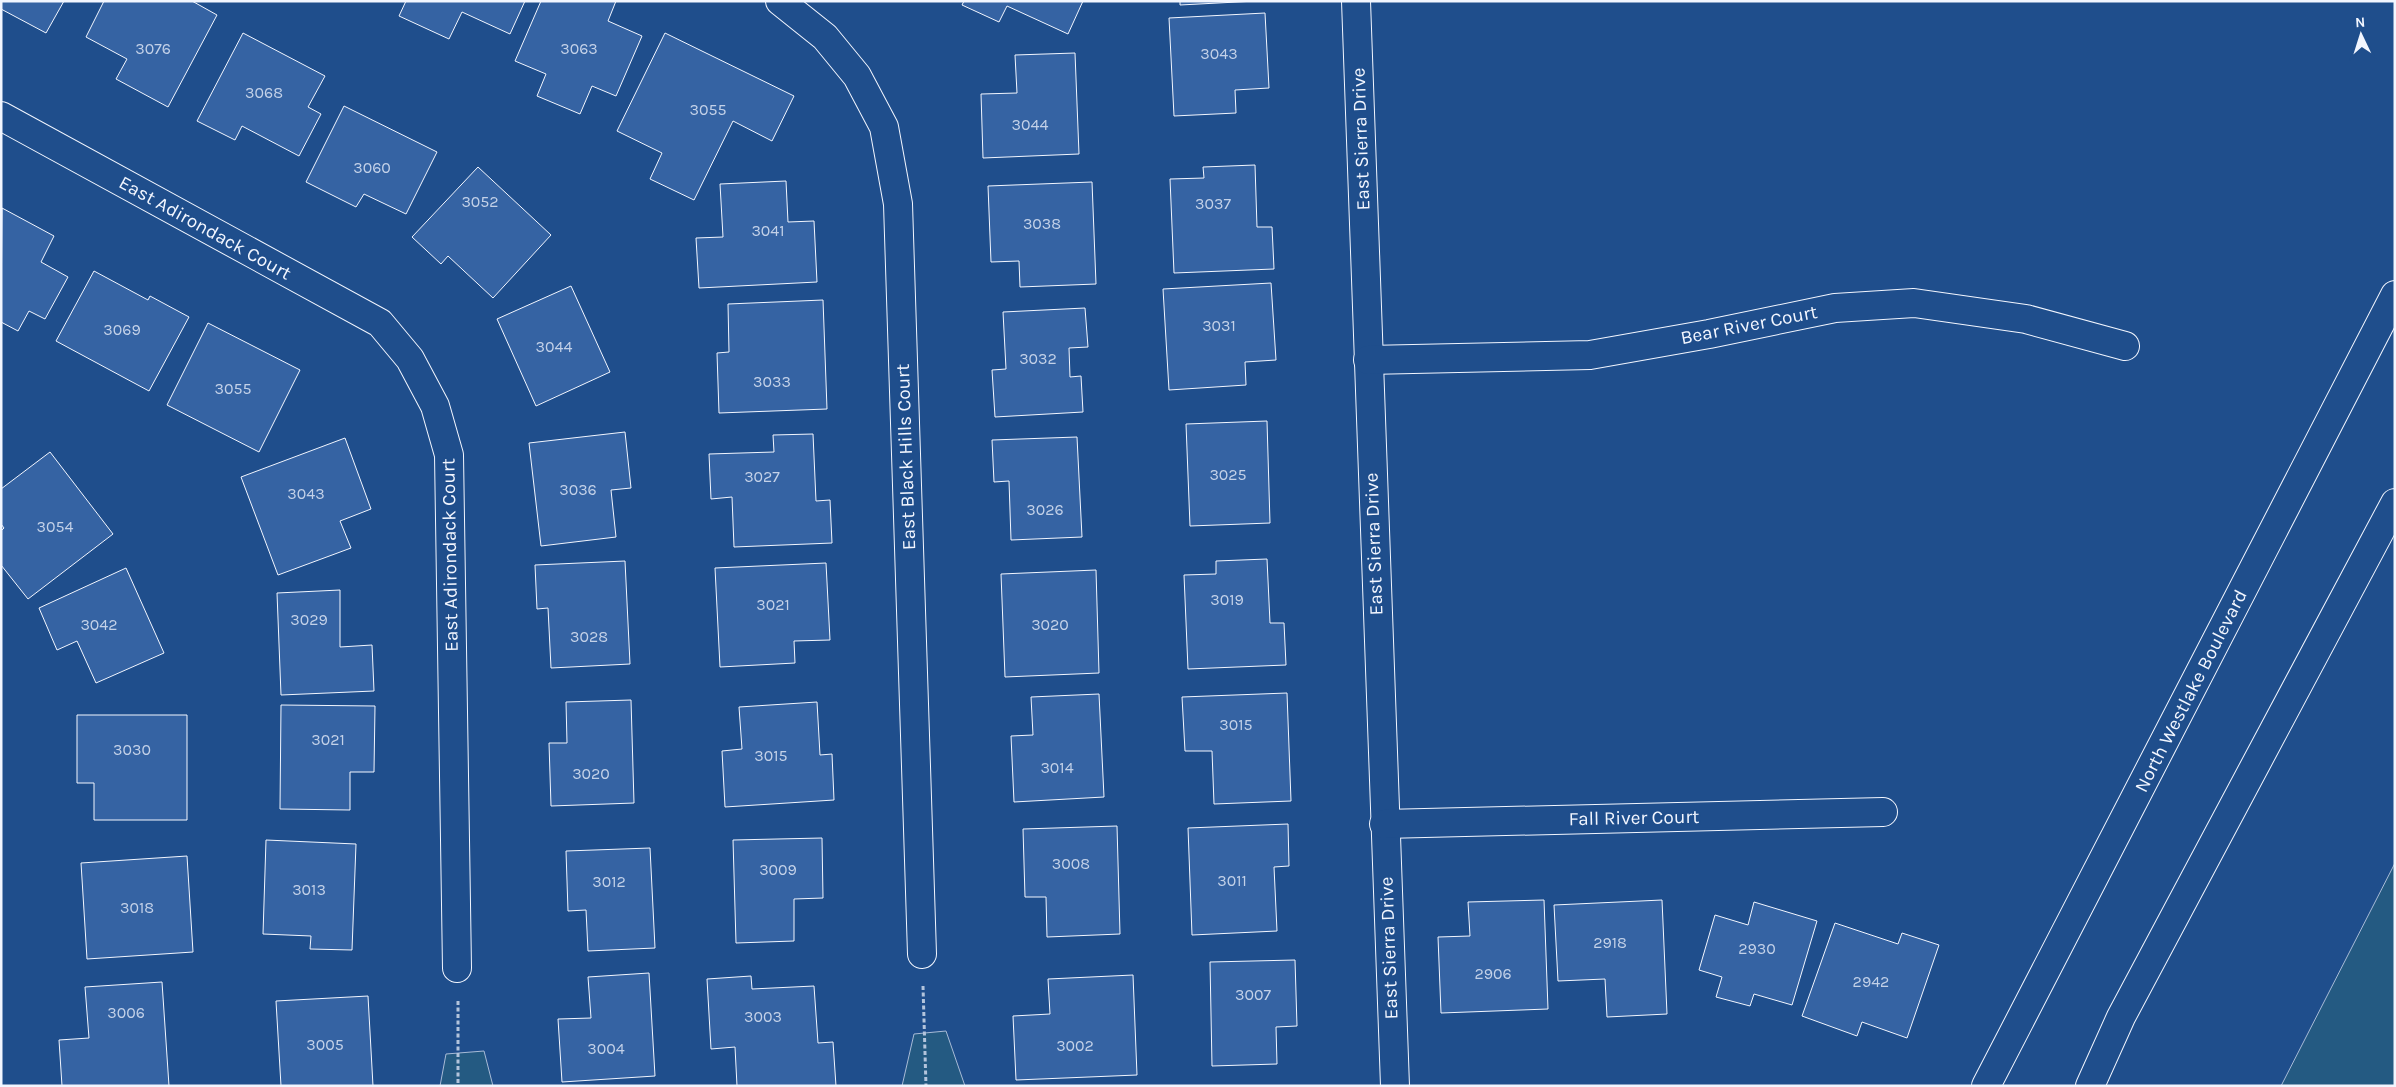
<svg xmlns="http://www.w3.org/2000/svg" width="2396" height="1087" viewBox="0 0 2396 1087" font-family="Karla,sans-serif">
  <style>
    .green { fill: #245a82; stroke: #a8bbd7 }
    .building { fill: #3563a3; stroke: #f2f6ff }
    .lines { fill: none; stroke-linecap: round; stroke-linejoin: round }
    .minor-casing { stroke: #f2f6ff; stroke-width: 30 }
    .major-casing { stroke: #f2f6ff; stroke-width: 30 }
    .path { stroke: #b3c4dc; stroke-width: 3; stroke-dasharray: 4 2.5; stroke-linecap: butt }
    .minor { stroke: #1f4e8c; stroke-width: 28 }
    .major { stroke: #1f4e8c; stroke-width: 28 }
    .labels { text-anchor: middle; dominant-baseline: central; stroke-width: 4; stroke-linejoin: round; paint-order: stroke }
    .number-label { font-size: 16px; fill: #c3d1e8 }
    .street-label { font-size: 19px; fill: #f2f6ff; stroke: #1f4e8c }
  </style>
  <rect width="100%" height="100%" fill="#1f4e8c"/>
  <g class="green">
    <path d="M2395,863V1086H2281Z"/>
    <path d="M946,1031L965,1086H902L914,1034Z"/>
    <path d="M484,1051L493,1086H440L446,1054Z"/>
  </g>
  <g class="building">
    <path d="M1,1H64L46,33L1,9Z"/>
    <path d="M104,1H192L217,15L168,107L116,79L127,59L86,37Z"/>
    <path d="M406,1H525L510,34L462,12L449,39L399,16Z"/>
    <path d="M541,1H616L608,21L642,36L616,96L592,86L580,114L537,96L546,74L515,61Z"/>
    <path d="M964,1H1083L1068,34L1007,6L999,22L962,5Z"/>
    <path d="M1180,1H1256L1180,5Z"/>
    <path d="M1265,13L1269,88L1235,90L1236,113L1174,116L1169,18Z"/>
    <path d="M243,33L325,76L308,107L321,114L299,156L242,126L235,140L197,121Z"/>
    <path d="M665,33L794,96L772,141L733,121L694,200L650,179L662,153L617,131Z"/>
    <path d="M1075,53L1079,154L983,158L981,94L1017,93L1015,55Z"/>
    <path d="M344,106L437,152L406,214L364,194L356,207L306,182Z"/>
    <path d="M1255,165L1257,227H1272L1274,269L1174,273L1170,179L1204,178L1203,167Z"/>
    <path d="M478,167L551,235L493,298L448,256L441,264L412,237Z"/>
    <path d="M786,181L788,222L814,221L817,282L699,288L696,238L723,237L720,184Z"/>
    <path d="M1092,182L1096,284L1020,287L1019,261L991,262L988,186Z"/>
    <path d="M2,208L54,236L41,262L68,277L45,319L29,311L18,331L1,322Z"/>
    <path d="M94,271L148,300L150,296L189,317L149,391L56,341Z"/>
    <path d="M1271,283L1276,360L1245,362L1246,385L1169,390L1163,289Z"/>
    <path d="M571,286L610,372L536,406L497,319Z"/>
    <path d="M823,300L827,409L719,413L717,353L729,352L728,304Z"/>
    <path d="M1085,308L1088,347L1069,348L1070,377L1081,376L1083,412L995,417L992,370L1006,369L1003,312Z"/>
    <path d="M208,323L300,370L259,452L167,405Z"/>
    <path d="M1267,421L1270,523L1190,526L1186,424Z"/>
    <path d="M625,432L631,488L611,490L616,537L541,546L529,443Z"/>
    <path d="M813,434L816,501L830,500L832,543L734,547L732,497L711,499L709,454L774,452L773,435Z"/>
    <path d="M1077,437L1082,537L1011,540L1009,481L994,482L992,440Z"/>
    <path d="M345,438L371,509L340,521L351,548L278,575L241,477Z"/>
    <path d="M50,452L113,534L28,599L1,565V531L4,528L1,524V489Z"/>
    <path d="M1267,559L1270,623H1284L1286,665L1188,669L1184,575L1216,574V561Z"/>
    <path d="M625,561L630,664L551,668L548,608L537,609L535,565Z"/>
    <path d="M826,563L830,640L794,641L795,663L720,667L715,568Z"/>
    <path d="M126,568L164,653L96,683L77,641L57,650L39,608Z"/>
    <path d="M1096,570L1099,673L1005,677L1001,574Z"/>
    <path d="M340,590V647L372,645L374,691L281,695L277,593Z"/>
    <path d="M1287,693L1291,801L1214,804L1212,751H1185L1182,697Z"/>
    <path d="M1099,694L1104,797L1014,802L1011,736L1033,735L1031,697Z"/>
    <path d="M631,700L634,803L551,806L549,743H567L566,702Z"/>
    <path d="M817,702L820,755L832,754L834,800L725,807L722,751L742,749L739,707Z"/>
    <path d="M281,705L375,706L374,772H350V810L280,809Z"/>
    <path d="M77,715H187V820H94V783H77Z"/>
    <path d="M1288,824L1289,866L1274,867L1277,931L1192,935L1188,828Z"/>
    <path d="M1117,826L1120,934L1047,937L1046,897H1025L1023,829Z"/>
    <path d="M822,838L823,898L794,899V941L736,943L733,840Z"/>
    <path d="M266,840L356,844L352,950L310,949L311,936L263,934Z"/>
    <path d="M650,848L655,948L588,951L586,910L568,911L566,851Z"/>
    <path d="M187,856L193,952L87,959L81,863Z"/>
    <path d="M1544,900L1548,1009L1441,1013L1438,937L1470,936L1468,902Z"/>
    <path d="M1662,900L1667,1014L1607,1017L1605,979L1558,981L1554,905Z"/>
    <path d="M1754,902L1817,921L1792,1005L1754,994L1750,1006L1716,997L1722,977L1699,970L1715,915L1748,925Z"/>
    <path d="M1835,923L1898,944L1902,933L1939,945L1907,1038L1862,1022L1857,1036L1802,1016Z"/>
    <path d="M1295,960L1297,1026L1276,1027L1277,1064L1212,1066L1210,962Z"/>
    <path d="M649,973L655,1076L562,1082L558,1019L591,1018L588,977Z"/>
    <path d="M1133,975L1137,1075L1016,1080L1013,1016L1050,1014L1048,979Z"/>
    <path d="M751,976L752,989L814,986L818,1043L833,1042L836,1086H737L735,1047L711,1049L707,979Z"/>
    <path d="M162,982L169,1086H62L59,1040L89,1038L85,987Z"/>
    <path d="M368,996L373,1086H281L276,1001Z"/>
  </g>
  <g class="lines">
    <defs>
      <g id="minor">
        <path d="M780,1L825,37L857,76L884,127L898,204L922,954"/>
        <path d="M1356,1L1395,1086"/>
        <path d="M1,116L380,323L410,359L435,406L449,455L457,968"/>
        <path d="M1368,360L1590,355L1709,334L1835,308L1914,303L2026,319L2125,346"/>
        <path d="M1384,824L1883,812"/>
      </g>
      <g id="major">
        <path d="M1986,1086L2395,295"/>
        <path d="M2090,1086L2121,1017L2395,503"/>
      </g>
    </defs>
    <use href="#minor" class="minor-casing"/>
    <use href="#major" class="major-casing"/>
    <g class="path">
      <path d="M923,986L926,1086"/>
      <path d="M458,1001V1086"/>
    </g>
    <use href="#minor" class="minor"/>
    <use href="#major" class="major"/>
  </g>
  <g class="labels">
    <g class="number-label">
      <text x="153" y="48">3076</text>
      <text x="579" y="48">3063</text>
      <text x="1219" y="53">3043</text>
      <text x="264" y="92">3068</text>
      <text x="708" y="109">3055</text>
      <text x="1030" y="124">3044</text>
      <text x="372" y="167">3060</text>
      <text x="480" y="201">3052</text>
      <text x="1213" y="203">3037</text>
      <text x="1042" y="223">3038</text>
      <text x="768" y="230">3041</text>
      <text x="1219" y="325">3031</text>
      <text x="122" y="329">3069</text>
      <text x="554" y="346">3044</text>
      <text x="1038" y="358">3032</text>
      <text x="772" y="381">3033</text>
      <text x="233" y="388">3055</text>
      <text x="1228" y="474">3025</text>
      <text x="762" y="476">3027</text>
      <text x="578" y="489">3036</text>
      <text x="306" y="493">3043</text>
      <text x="1045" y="509">3026</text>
      <text x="55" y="526">3054</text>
      <text x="1227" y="599">3019</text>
      <text x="773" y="604">3021</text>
      <text x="309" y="619">3029</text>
      <text x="99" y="624">3042</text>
      <text x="1050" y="624">3020</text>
      <text x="589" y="636">3028</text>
      <text x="1236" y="724">3015</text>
      <text x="328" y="739">3021</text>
      <text x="132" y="749">3030</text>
      <text x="771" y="755">3015</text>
      <text x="1057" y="767">3014</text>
      <text x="591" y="773">3020</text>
      <text x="1071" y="863">3008</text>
      <text x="778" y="869">3009</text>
      <text x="1232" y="880">3011</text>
      <text x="609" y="881">3012</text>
      <text x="309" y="889">3013</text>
      <text x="137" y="907">3018</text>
      <text x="1610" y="942">2918</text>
      <text x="1757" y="948">2930</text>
      <text x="1493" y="973">2906</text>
      <text x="1871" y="981">2942</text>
      <text x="1253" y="994">3007</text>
      <text x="126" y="1012">3006</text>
      <text x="763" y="1016">3003</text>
      <text x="325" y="1044">3005</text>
      <text x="1075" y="1045">3002</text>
      <text x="606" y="1048">3004</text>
    </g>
    <g class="street-label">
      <text transform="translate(1361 139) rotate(-92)">East Sierra Drive</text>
      <text transform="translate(205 228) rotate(29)">East Adirondack Court</text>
      <text transform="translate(1749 325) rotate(-11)">Bear River Court</text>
      <text transform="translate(906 457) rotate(-92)">East Black Hills Court</text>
      <text transform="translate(1374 544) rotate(-92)">East Sierra Drive</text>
      <text transform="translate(450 555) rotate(-91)">East Adirondack Court</text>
      <text transform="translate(2191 691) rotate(-63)">North Westlake Boulevard</text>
      <text transform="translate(1634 818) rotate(-1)">Fall River Court</text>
      <text transform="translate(1389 948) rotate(-92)">East Sierra Drive</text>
    </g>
  </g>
  <rect width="2396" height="1087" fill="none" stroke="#f2f6ff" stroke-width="5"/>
  <g transform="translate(2361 35) rotate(356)" stroke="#1f4e8c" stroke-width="4" paint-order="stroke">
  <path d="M0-4L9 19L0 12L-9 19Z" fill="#f2f6ff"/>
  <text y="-8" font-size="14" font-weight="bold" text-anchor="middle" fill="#f2f6ff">N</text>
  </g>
</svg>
